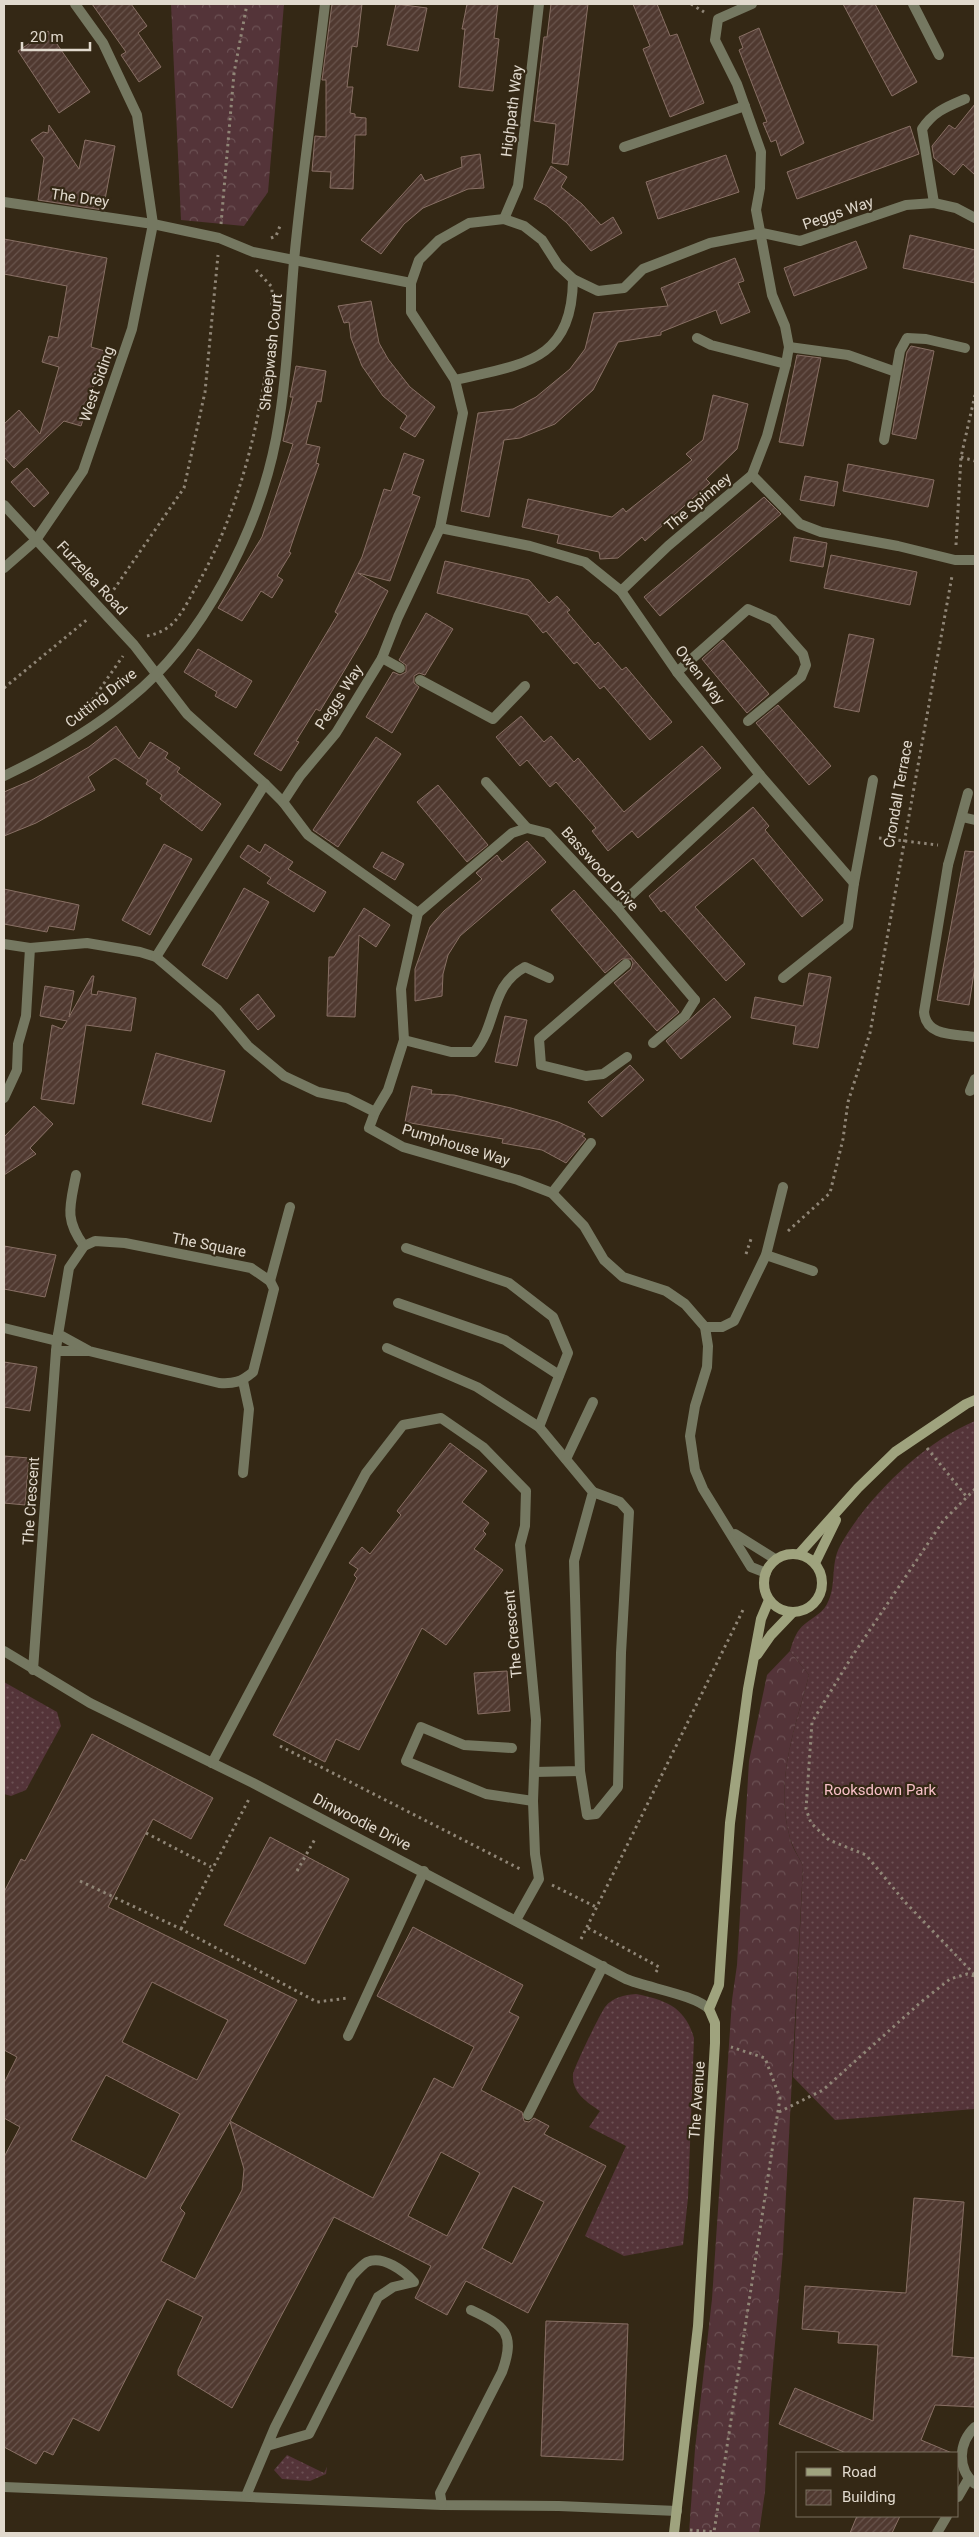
<svg xmlns="http://www.w3.org/2000/svg" width="979" height="2537" viewBox="0 0 979 2537" font-family="Roboto,sans-serif">
  <style>
    .grass { fill: url(#grass-dots) }
    .forest { fill: url(#forest-crowns) }
    .building { fill: url(#building-hatch); stroke: #886f64; fill-rule: evenodd }
    .lines { fill: none; stroke-linecap: round; stroke-linejoin: round }
    .path { stroke: #908677; stroke-width: 3; stroke-dasharray: 2.5 4; stroke-linecap: butt }
    .lane { stroke: #757861; stroke-width: 10 }
    .street { stroke: #757861; stroke-width: 10 }
    .secondary { stroke: #9fa37e; stroke-width: 10 }
    .labels { text-anchor: middle; dominant-baseline: central; stroke-width: 4.5; stroke-linejoin: round; paint-order: stroke }
    .street-label { font-size: 15px; fill: #e1d9cd; stroke: #342815 }
    .park-label { font-size: 15px; fill: #f7c0c7; stroke: #342815 }
  </style>
  <defs>
    <pattern id="grass-dots" width="8" height="8" patternUnits="userSpaceOnUse" patternTransform="scale(1.25)"><rect width="8" height="8" fill="#543439"/><path d="M2 2h.1M6 6h.1" fill="none" stroke="#6c5154" stroke-width="1.8" stroke-linecap="round"/></pattern>
    <pattern id="forest-crowns" width="20" height="18" patternUnits="userSpaceOnUse" patternTransform="scale(1.25)"><rect width="20" height="18" fill="#543439"/><path d="M2 6a3 3 0 1 1 6 0M12 15a3 3 0 1 1 6 0" fill="none" stroke="#6c5154"/></pattern>
    <pattern id="building-hatch" width="6" height="6" patternUnits="userSpaceOnUse" patternTransform="scale(1.25)"><rect width="6" height="6" fill="#503930"/><path d="M-1 1l2-2M0 6l6-6M5 7l2-2" fill="none" stroke="#69554d"/></pattern>
  </defs>
  <rect width="100%" height="100%" fill="#342815"/>
  <g class="grass">
    <path d="M975,1421V2109L835,2120L793,2077L803,1866C799,1857 793,1848 790,1838C774,1782 795,1729 809,1675L790,1651C792,1644 795,1635 799,1630C806,1620 821,1616 827,1604C837,1586 830,1564 840,1546C867,1497 924,1442 975,1421Z"/>
    <path d="M4,1682L57,1712L61,1726L26,1790L11,1796L4,1794Z"/>
    <path d="M636,1994C666,2000 685,2007 694,2038L688,2198L683,2245L624,2256L585,2236L626,2146L589,2127L600,2111C587,2102 572,2093 573,2075C573,2069 600,2014 605,2007C613,1997 624,1995 636,1994Z"/>
    <path d="M287,2455L324,2473L327,2467L326,2474L310,2481L282,2479L274,2470Z"/>
  </g>
  <g class="forest">
    <path d="M171,4H284L268,192L244,226L181,220Z"/>
    <path d="M790,1651L809,1675C795,1729 774,1782 790,1838C792,1848 799,1857 803,1866L783,2252L770,2400L765,2492L759,2533H689L695,2449L712,2299L732,2000L737,1965L749,1761L767,1675Z"/>
  </g>
  <g class="building">
    <path d="M92,4H131L147,26L138,33L161,67L139,82L121,55L126,52Z"/>
    <path d="M332,4H362L357,47L352,46L347,87H353L350,113L355,114V117L366,118V135H355L353,189L330,188L331,172L312,171L315,136L326,137V80H322Z"/>
    <path d="M396,4L427,8L418,51L387,45Z"/>
    <path d="M467,4H498L494,38L499,39L493,91L459,87L465,29H462Z"/>
    <path d="M551,4H588L568,165L552,163L556,124L534,121L544,37H547Z"/>
    <path d="M633,4H657L670,36L677,34L704,103L670,117L643,49L650,46Z"/>
    <path d="M843,4H875L917,82L892,96Z"/>
    <path d="M759,28L804,143L781,156L776,140L771,142L763,123L767,122L739,50L743,48L739,37Z"/>
    <path d="M48,31L90,92L59,113L18,51Z"/>
    <path d="M975,104V175L963,164L954,175L934,158L932,146L949,125L955,129Z"/>
    <path d="M49,125L79,169L85,140L115,146L103,210L38,200L44,158L31,140L43,132L48,133Z"/>
    <path d="M910,126L919,154L797,199L787,172Z"/>
    <path d="M480,154L484,188L468,189L423,208L404,224L381,254L361,240L421,174L425,181L462,167L461,157Z"/>
    <path d="M726,155L739,192L658,219L646,182Z"/>
    <path d="M551,166L567,177L561,187L582,204L601,225L613,217L622,233L591,251L567,223L547,206L534,199Z"/>
    <path d="M910,235L975,250V283L903,268Z"/>
    <path d="M4,239L107,258L91,347L105,351L81,426L64,421L14,468L4,457V424L19,410L40,434L59,367L42,362L49,336L58,338L67,286L4,274Z"/>
    <path d="M856,241L867,268L794,296L784,268Z"/>
    <path d="M735,258L744,281L738,283L750,312L721,324L716,310L661,332V335L618,342L593,390L555,424L520,438L504,440L489,517L461,511L478,413L513,409L536,397L570,369L585,349L594,313L668,306L661,288Z"/>
    <path d="M371,301L379,343L388,359L410,387L435,407L415,437L400,428L407,416L383,396L362,366L351,338L349,322L344,323L338,306Z"/>
    <path d="M911,346L934,351L916,439L892,434L907,352Z"/>
    <path d="M797,355L821,358L803,446L779,442Z"/>
    <path d="M296,366L326,371L321,402L317,401L306,444L320,447L316,463L319,464L289,552L291,553L277,576L283,580L272,598L261,591L242,621L218,608L262,537L293,444L283,441L293,397H290Z"/>
    <path d="M713,395L748,404L737,449L706,479L710,483L645,541L642,537L618,558L600,559L599,552L557,543L559,535L522,527L528,499L612,517L623,508L626,512L692,460L686,454L703,440Z"/>
    <path d="M404,453L424,460L412,494L420,497L390,581L358,573L388,591L365,636L320,711L316,709L296,741L299,742L281,771L254,754L338,614L335,612L362,557L384,489L391,491Z"/>
    <path d="M848,464L934,480L928,507L843,491Z"/>
    <path d="M27,468L49,493L34,507L11,482Z"/>
    <path d="M805,476L838,482L834,506L800,500Z"/>
    <path d="M764,497L781,514L660,616L644,597Z"/>
    <path d="M794,537L827,543L823,567L790,561Z"/>
    <path d="M831,555L917,572L910,605L824,588Z"/>
    <path d="M445,561L529,580L549,603L557,596L570,610L567,612L595,645L598,642L622,670L626,667L672,722L650,740L604,686L600,689L577,662L574,664L546,631L543,633L528,615L437,593Z"/>
    <path d="M426,613L453,629L425,675L419,673L414,676V683L419,687L392,733L366,717L393,672L400,675L406,672V665L399,660Z"/>
    <path d="M849,634L874,639L859,712L834,707Z"/>
    <path d="M723,640L769,694L747,713L702,659Z"/>
    <path d="M198,649L252,681L236,708L215,696L217,692L184,672Z"/>
    <path d="M778,705L831,766L809,785L756,723Z"/>
    <path d="M521,716L544,742L551,736L574,762L578,758L624,812L702,746L721,768L638,838L632,831L608,851L592,831L596,828L556,782L550,787L527,760L520,766L496,737Z"/>
    <path d="M116,726L139,759L150,742L168,753L165,758L180,768L177,772L221,804L202,831L160,799L162,795L146,784L148,780L115,758L88,777L95,790L36,823L4,836V792L32,780L89,747Z"/>
    <path d="M376,737L401,754L338,847L313,830Z"/>
    <path d="M438,785L488,845L467,862L417,802Z"/>
    <path d="M753,807L769,826L765,830L823,900L802,917L753,858L695,907L745,964L726,981L664,910L661,912L649,896Z"/>
    <path d="M527,841L546,862L460,936L448,955L443,974L442,996L415,1001V969L430,927L444,911L482,879L476,873L497,855L502,862Z"/>
    <path d="M164,844L192,859L150,935L122,920Z"/>
    <path d="M265,844L293,862L288,869L326,892L314,912L267,883L271,878L240,857L248,845L260,853Z"/>
    <path d="M965,851L975,852V966L969,1005L937,1000Z"/>
    <path d="M382,852L404,864L395,880L373,867Z"/>
    <path d="M244,888L269,902L227,979L202,965Z"/>
    <path d="M4,889L79,905L74,930L49,926L47,932L4,924Z"/>
    <path d="M574,890L679,1012L657,1031L614,983L631,969L633,963L631,959H622L605,973L551,910Z"/>
    <path d="M364,908L390,925L376,947L359,935L355,1017L327,1016L329,957H334Z"/>
    <path d="M809,973L831,977L818,1048L793,1044L796,1026L751,1018L755,997L803,1006Z"/>
    <path d="M92,976H94L91,994L97,995L98,991L136,998L131,1031L86,1025L74,1104L41,1099L52,1025L62,1029L67,1021L40,1016L45,986L74,991L69,1017Z"/>
    <path d="M258,994L275,1016L258,1030L240,1009Z"/>
    <path d="M714,998L731,1017L681,1059L666,1041Z"/>
    <path d="M505,1016L527,1020L517,1066L495,1062Z"/>
    <path d="M156,1053L225,1071L211,1122L142,1104Z"/>
    <path d="M630,1065L644,1080L602,1117L588,1102Z"/>
    <path d="M412,1086L432,1090L431,1094L454,1095L511,1108L558,1122L585,1134L582,1136L586,1139L566,1163L542,1150L502,1143L503,1139L405,1122Z"/>
    <path d="M34,1106L53,1124L30,1148L36,1154L4,1175V1137Z"/>
    <path d="M4,1246L56,1255L45,1297L4,1289Z"/>
    <path d="M4,1362L37,1367L30,1411L4,1407Z"/>
    <path d="M450,1443L487,1471L462,1502L489,1523L483,1531L486,1534L474,1549L503,1570L446,1645L422,1628L359,1750L336,1739L325,1762L273,1735L357,1578L354,1575L358,1569L349,1563L362,1547L370,1554L401,1515L397,1511Z"/>
    <path d="M4,1456L29,1458L25,1505L4,1503Z"/>
    <path d="M507,1671L510,1711L478,1714L474,1673Z"/>
    <path d="M92,1734L213,1798L191,1839L153,1819L108,1907L297,2000L230,2121L373,2198L434,2078L453,2088L474,2047L377,1996L413,1927L523,1985L509,2012L519,2017L481,2090L522,2112L524,2121L529,2122L534,2118L549,2126L544,2134L606,2166L528,2313L466,2281L447,2315L415,2298L431,2266L334,2217L232,2408L178,2375V2370L203,2317L167,2299L99,2431L73,2418L53,2455L44,2451L36,2464L4,2447V2157L20,2127L4,2118V2083L17,2057L4,2050V1892L21,1859L25,1861ZM152,1982L228,2020L197,2080L122,2042ZM106,2075L180,2114L146,2179L71,2140ZM230,2122L244,2169L242,2190L195,2279L161,2261L185,2213L180,2208ZM441,2152L480,2173L447,2236L408,2216ZM513,2186L544,2202L512,2264L482,2248Z"/>
    <path d="M270,1837L349,1879L305,1964L224,1925Z"/>
    <path d="M914,2198L964,2202L952,2356L975,2358V2407L935,2405L921,2440L952,2453H846L779,2424L795,2388L873,2421L878,2345L838,2343L839,2332L802,2329L805,2286L906,2293Z"/>
    <path d="M546,2321L628,2324L623,2460L541,2456Z"/>
    <path d="M857,2516H900L892,2533H850Z"/>
  </g>
  <g class="lines">
    <g class="path">
      <path d="M691,4L704,12"/>
      <path d="M221,224L234,73L247,4"/>
      <path d="M271,238L276,236L280,226"/>
      <path d="M256,270L272,287V307"/>
      <path d="M961,457L975,461"/>
      <path d="M956,545L961,457L975,395"/>
      <path d="M110,595L184,488L205,392L218,255"/>
      <path d="M147,636C156,634 164,631 171,625C182,615 189,599 196,587C238,514 257,434 269,351"/>
      <path d="M4,688L89,618"/>
      <path d="M68,721L91,702L123,656"/>
      <path d="M879,838L938,845"/>
      <path d="M788,1231L830,1193L843,1139L848,1102L870,1033L952,576"/>
      <path d="M746,1254L751,1239"/>
      <path d="M927,1448L966,1496"/>
      <path d="M975,1489L943,1521L851,1658L812,1722L806,1809L811,1823L829,1840L866,1855L905,1902L975,1975"/>
      <path d="M280,1746L522,1870"/>
      <path d="M146,1833L211,1867"/>
      <path d="M297,1871L315,1839"/>
      <path d="M80,1881L181,1929L317,2002L348,1998"/>
      <path d="M552,1885L598,1908"/>
      <path d="M588,1928L659,1967L656,1972"/>
      <path d="M181,1929L249,1799"/>
      <path d="M581,1939L743,1610"/>
      <path d="M779,2112L823,2090L921,2002L950,1979L967,1974L975,1976"/>
      <path d="M690,2530L714,2532L780,2098L765,2058L731,2047"/>
    </g>
    <g class="lane">
      <path d="M624,147L745,106"/>
      <path d="M934,203L922,129C933,112 946,107 965,99"/>
      <path d="M697,338L711,345L786,364"/>
      <path d="M789,347L848,355L896,372"/>
      <path d="M455,380C522,364 572,363 573,279"/>
      <path d="M884,440L900,351L907,338L926,339L965,348"/>
      <path d="M382,658L400,668"/>
      <path d="M677,672L748,609L773,620L803,654L806,665L801,677L748,721"/>
      <path d="M420,680L493,719L525,686"/>
      <path d="M486,782L527,828"/>
      <path d="M948,865L924,1012C926,1037 955,1034 975,1037"/>
      <path d="M626,964L539,1039L541,1065L586,1076L603,1074L627,1057"/>
      <path d="M783,978L848,926L854,883L873,780"/>
      <path d="M404,1040L451,1052H474C498,1025 489,986 525,967L549,978"/>
      <path d="M653,1043L685,1016L695,1000"/>
      <path d="M970,1091L975,1079"/>
      <path d="M76,1175C70,1206 64,1219 84,1246"/>
      <path d="M552,1193L591,1143"/>
      <path d="M406,1248L509,1283L553,1317L568,1353L539,1427"/>
      <path d="M270,1281L290,1207"/>
      <path d="M398,1303L505,1340L559,1375"/>
      <path d="M4,1328L57,1341"/>
      <path d="M387,1348L477,1387L539,1427L593,1492L574,1561L580,1771L534,1772"/>
      <path d="M56,1351H88"/>
      <path d="M566,1459L593,1402"/>
      <path d="M243,1473L249,1409L243,1381"/>
      <path d="M4,1651L90,1703L253,1783L626,1979C648,1988 695,1995 709,2009"/>
      <path d="M33,1670L56,1351L57,1341L69,1268L84,1246L95,1241L125,1243L251,1268L270,1281L274,1289L253,1372C241,1382 234,1384 219,1383L89,1351L58,1334"/>
      <path d="M512,1748L464,1745L421,1727L406,1761L486,1794L533,1801"/>
      <path d="M212,1763L366,1473L403,1425L441,1418L483,1447L526,1491L525,1526L520,1545L536,1720L533,1801L535,1854L539,1879L516,1920"/>
      <path d="M580,1771L587,1815L596,1814L618,1787L621,1653L629,1512L620,1502L593,1492"/>
      <path d="M348,2036L424,1871"/>
      <path d="M528,2115L603,1966"/>
      <path d="M975,2427C958,2443 957,2469 975,2484"/>
      <path d="M4,2487L442,2505L559,2506L677,2511"/>
      <path d="M246,2496L275,2427L352,2276C356,2272 362,2265 367,2262C383,2255 404,2271 414,2282L393,2287L378,2297L309,2434L267,2446"/>
      <path d="M958,2497L969,2478"/>
      <path d="M442,2505L440,2493L502,2372C516,2333 505,2326 471,2310"/>
      <path d="M937,2533L947,2516"/>
    </g>
    <g class="street">
      <path d="M913,4L939,55"/>
      <path d="M4,202L153,224L219,238L253,252L411,283"/>
      <path d="M504,219L518,186L539,4"/>
      <path d="M752,475L800,524L821,532L898,546L955,560H975"/>
      <path d="M4,505L134,645L187,714L265,784L283,802L308,835L418,913"/>
      <path d="M440,528L530,546L585,562L621,591L668,546L752,475L767,436L786,364L789,347L785,326L772,295L756,210L760,188L761,152L737,84L715,40L718,19L752,4"/>
      <path d="M4,568L36,540L83,471L132,329L153,224L137,115L103,43L75,4"/>
      <path d="M621,591L677,672L760,775L854,883"/>
      <path d="M4,776C48,755 91,731 129,699C203,640 258,531 276,439C287,380 289,321 294,261C302,175 315,90 325,4"/>
      <path d="M283,802L300,776L336,733L382,658L398,617L440,528L463,413L455,380L411,312V283L419,260L439,240L469,223L504,219L524,226L542,240L558,265L573,279L598,291L624,288L643,269L710,243L762,233L800,241L906,205L934,203L956,208L975,218"/>
      <path d="M962,817L975,820"/>
      <path d="M948,865L968,793"/>
      <path d="M617,908L760,775"/>
      <path d="M4,944L30,948L87,943L140,952L156,957L217,1009L248,1046L284,1076L318,1092L347,1098L375,1112L369,1128L403,1147L518,1180L552,1193L584,1226L604,1260L623,1277L666,1291L685,1304L705,1327L708,1346L707,1367L695,1406L690,1436L695,1470L703,1489L751,1567L766,1573"/>
      <path d="M156,957L265,784"/>
      <path d="M4,1098L17,1070L18,1044L26,1016L30,948"/>
      <path d="M375,1112L388,1090L404,1040L401,989L418,913L512,833L527,828L547,833L617,908L695,1000"/>
      <path d="M766,1255L813,1271"/>
      <path d="M705,1327H722L734,1321L766,1255L783,1187"/>
      <path d="M735,1534L775,1559"/>
    </g>
    <g class="secondary">
      <circle cx="793" cy="1583" r="29"/>
      <path d="M799,1554L858,1488L895,1452L966,1404L975,1400"/>
      <path d="M815,1563L836,1520"/>
      <path d="M757,1655L771,1635L793,1612"/>
      <path d="M674,2533L698,2326L715,2043V2023L709,2009L719,1985L730,1823L748,1689L761,1619L769,1600"/>
    </g>
  </g>
  <g class="labels">
    <g class="street-label">
      <text transform="translate(512 111) rotate(-83)">Highpath Way</text>
      <text transform="translate(80 198) rotate(8)">The Drey</text>
      <text transform="translate(838 213) rotate(-19)">Peggs Way</text>
      <text transform="translate(271 352) rotate(-84)">Sheepwash Court</text>
      <text transform="translate(97 384) rotate(-71)">West Siding</text>
      <text transform="translate(698 502) rotate(-40)">The Spinney</text>
      <text transform="translate(92 578) rotate(47)">Furzelea Road</text>
      <text transform="translate(700 675) rotate(52)">Owen Way</text>
      <text transform="translate(339 697) rotate(-57)">Peggs Way</text>
      <text transform="translate(101 698) rotate(-38)">Cutting Drive</text>
      <text transform="translate(898 794) rotate(-80)">Crondall Terrace</text>
      <text transform="translate(600 869) rotate(48)">Basswood Drive</text>
      <text transform="translate(456 1145) rotate(17)">Pumphouse Way</text>
      <text transform="translate(209 1245) rotate(11)">The Square</text>
      <text transform="translate(31 1501) rotate(-86)">The Crescent</text>
      <text transform="translate(513 1634) rotate(-95)">The Crescent</text>
      <text transform="translate(362 1822) rotate(27)">Dinwoodie Drive</text>
      <text transform="translate(697 2100) rotate(-86)">The Avenue</text>
    </g>
    <g class="park-label">
      <text x="880" y="1790">Rooksdown Park</text>
    </g>
  </g>
  <rect width="979" height="2537" fill="none" stroke="#e1d9cd" stroke-width="10"/>
  <rect x="796" y="2452" width="162" height="65" fill="#342815" stroke="#796f5f"/>
  <rect x="806" y="2468" width="25" height="8" fill="#9fa37e" stroke="#796f5f"/>
  <text x="842" y="2477" font-size="15" fill="#e1d9cd">Road</text>
  <rect x="806" y="2490" width="25" height="15" fill="url(#building-hatch)" stroke="#796f5f"/>
  <text x="842" y="2502" font-size="15" fill="#e1d9cd">Building</text>
  <path d="M22 42v8h68v-8" fill="none" stroke="#e1d9cd" stroke-width="2.5"/>
  <text x="30" y="42" font-size="15" fill="#e1d9cd" stroke="#342815" stroke-width="4" paint-order="stroke">20 m</text>
</svg>
